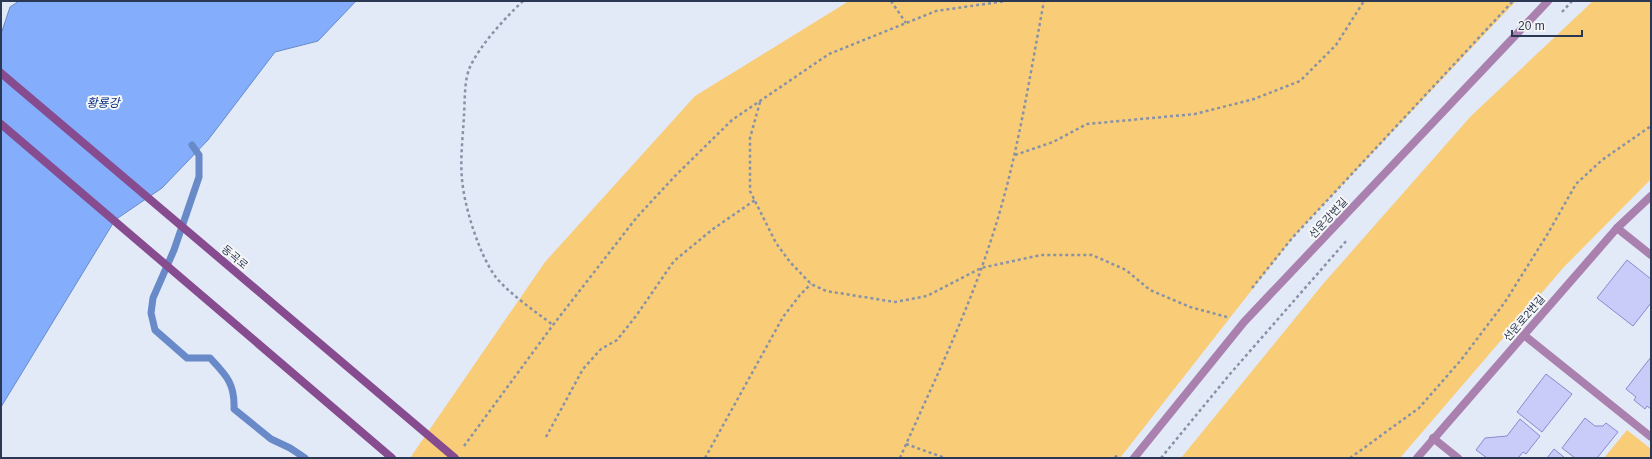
<svg xmlns="http://www.w3.org/2000/svg" width="1652" height="459" viewBox="0 0 1652 459" font-family="Arial,'Noto Sans KR',sans-serif">
  <style>
    .green { fill: #f9cd77 }
    .water { fill: #84adfb; stroke: #698ac9 }
    .lines { fill: none; stroke-linecap: round; stroke-linejoin: round }
    .stream { stroke: #698ac9; stroke-width: 7 }
    .building { fill: #c9cbf8; stroke: #8a8ad0 }
    .path { stroke: #8892a7; stroke-width: 2.5; stroke-dasharray: 3 3; stroke-linecap: butt }
    .minor { stroke: #a980ae; stroke-width: 8 }
    .secondary { stroke: #874b8f; stroke-width: 8 }
    .labels { text-anchor: middle; dominant-baseline: central; stroke-width: 4; stroke-linejoin: round; paint-order: stroke }
    .street-label { font-size: 11px; fill: #2a3853; stroke: #f6f6f6 }
    .water-label { font-size: 12px; font-style: italic; fill: #083087; stroke: #f6f6f6 }
  </style>
  <rect width="100%" height="100%" fill="#e2e9f7"/>
  <g class="green">
    <path d="M849,1H1516L1295,235L1120,458H410L545,262L695,96Z"/>
    <path d="M1593,1H1651V179L1563,268L1400,458H1181L1323,284L1471,116Z"/>
    <path d="M1627,430L1651,449V458H1604Z"/>
  </g>
  <path class="water" d="M19,1H356L318,41L275,52L208,140L162,188L115,220L1,407V34L10,7Z"/>
  <g class="lines">
    <path class="stream" d="M192,145L199,155V177L174,250L153,298L151,313L155,330L187,358H210C227,376 235,384 234,409L271,439L290,448L305,458"/>
  </g>
  <g class="building">
    <path d="M1627,260L1651,279V303L1633,326L1597,298Z"/>
    <path d="M1651,357V409L1647,406L1645,409L1634,400L1636,397L1626,389Z"/>
    <path d="M1546,374L1572,394L1542,432L1517,412Z"/>
    <path d="M1585,418L1595,426H1603L1606,423L1618,432L1597,458H1575L1562,448Z"/>
    <path d="M1520,419L1540,436L1526,454L1523,452L1518,458H1487L1476,450L1485,438L1507,436Z"/>
    <path d="M1554,449L1565,458H1547Z"/>
  </g>
  <g class="lines">
    <g class="path">
      <path d="M523,1C505,18 480,45 470,67C464,80 465,101 464,115C463,136 460,158 462,179C464,206 479,254 495,276C508,293 536,312 553,325"/>
      <path d="M891,1L906,23"/>
      <path d="M1562,12L1572,1"/>
      <path d="M760,102L750,138V191L776,243L790,262L811,284L826,291L895,302L927,296L981,268L1041,255H1092L1126,270L1150,290L1190,307L1227,317"/>
      <path d="M1015,155L1053,142L1087,124L1195,114L1254,99L1300,81L1336,45L1364,1"/>
      <path d="M1252,288L1293,237L1513,1"/>
      <path d="M546,437L583,369L601,349L617,340L636,316L674,261L713,229L755,200"/>
      <path d="M906,444L945,458"/>
      <path d="M464,446L553,325L637,217L675,176L732,120L829,54L936,11L1006,1"/>
      <path d="M705,458L783,317L800,295L811,284"/>
      <path d="M900,458C932,385 968,313 992,237C1017,161 1029,80 1044,1"/>
      <path d="M1115,458L1118,453"/>
      <path d="M1161,458L1230,374L1347,240"/>
      <path d="M1350,458L1419,408L1461,360L1505,302L1547,235L1576,184L1602,160L1651,126"/>
    </g>
    <g class="minor">
      <path d="M1617,228L1651,255"/>
      <path d="M1524,335L1651,437"/>
      <path d="M1433,438L1458,458"/>
      <path d="M1134,458L1244,322L1548,1"/>
      <path d="M1417,458L1617,228L1651,196"/>
    </g>
    <g class="secondary">
      <path d="M1,73L455,458"/>
      <path d="M1,124L392,458"/>
    </g>
  </g>
  <g class="labels">
    <g class="street-label">
      <text transform="translate(1328 218) rotate(-47)">선운강변길</text>
      <text transform="translate(235 257) rotate(40)">동곡로</text>
      <text transform="translate(1524 318) rotate(-49)">선운로2번길</text>
    </g>
    <g class="water-label">
      <text x="103" y="103">황룡강</text>
    </g>
  </g>
  <rect width="1652" height="459" fill="none" stroke="#2a3853" stroke-width="4"/>
  <path d="M1512 30v6h70v-6" fill="none" stroke="#2a3853" stroke-width="2"/>
  <text x="1518" y="30" font-size="12" fill="#2a3853" stroke="#f6f6f6" stroke-width="3" paint-order="stroke">20 m</text>
</svg>
